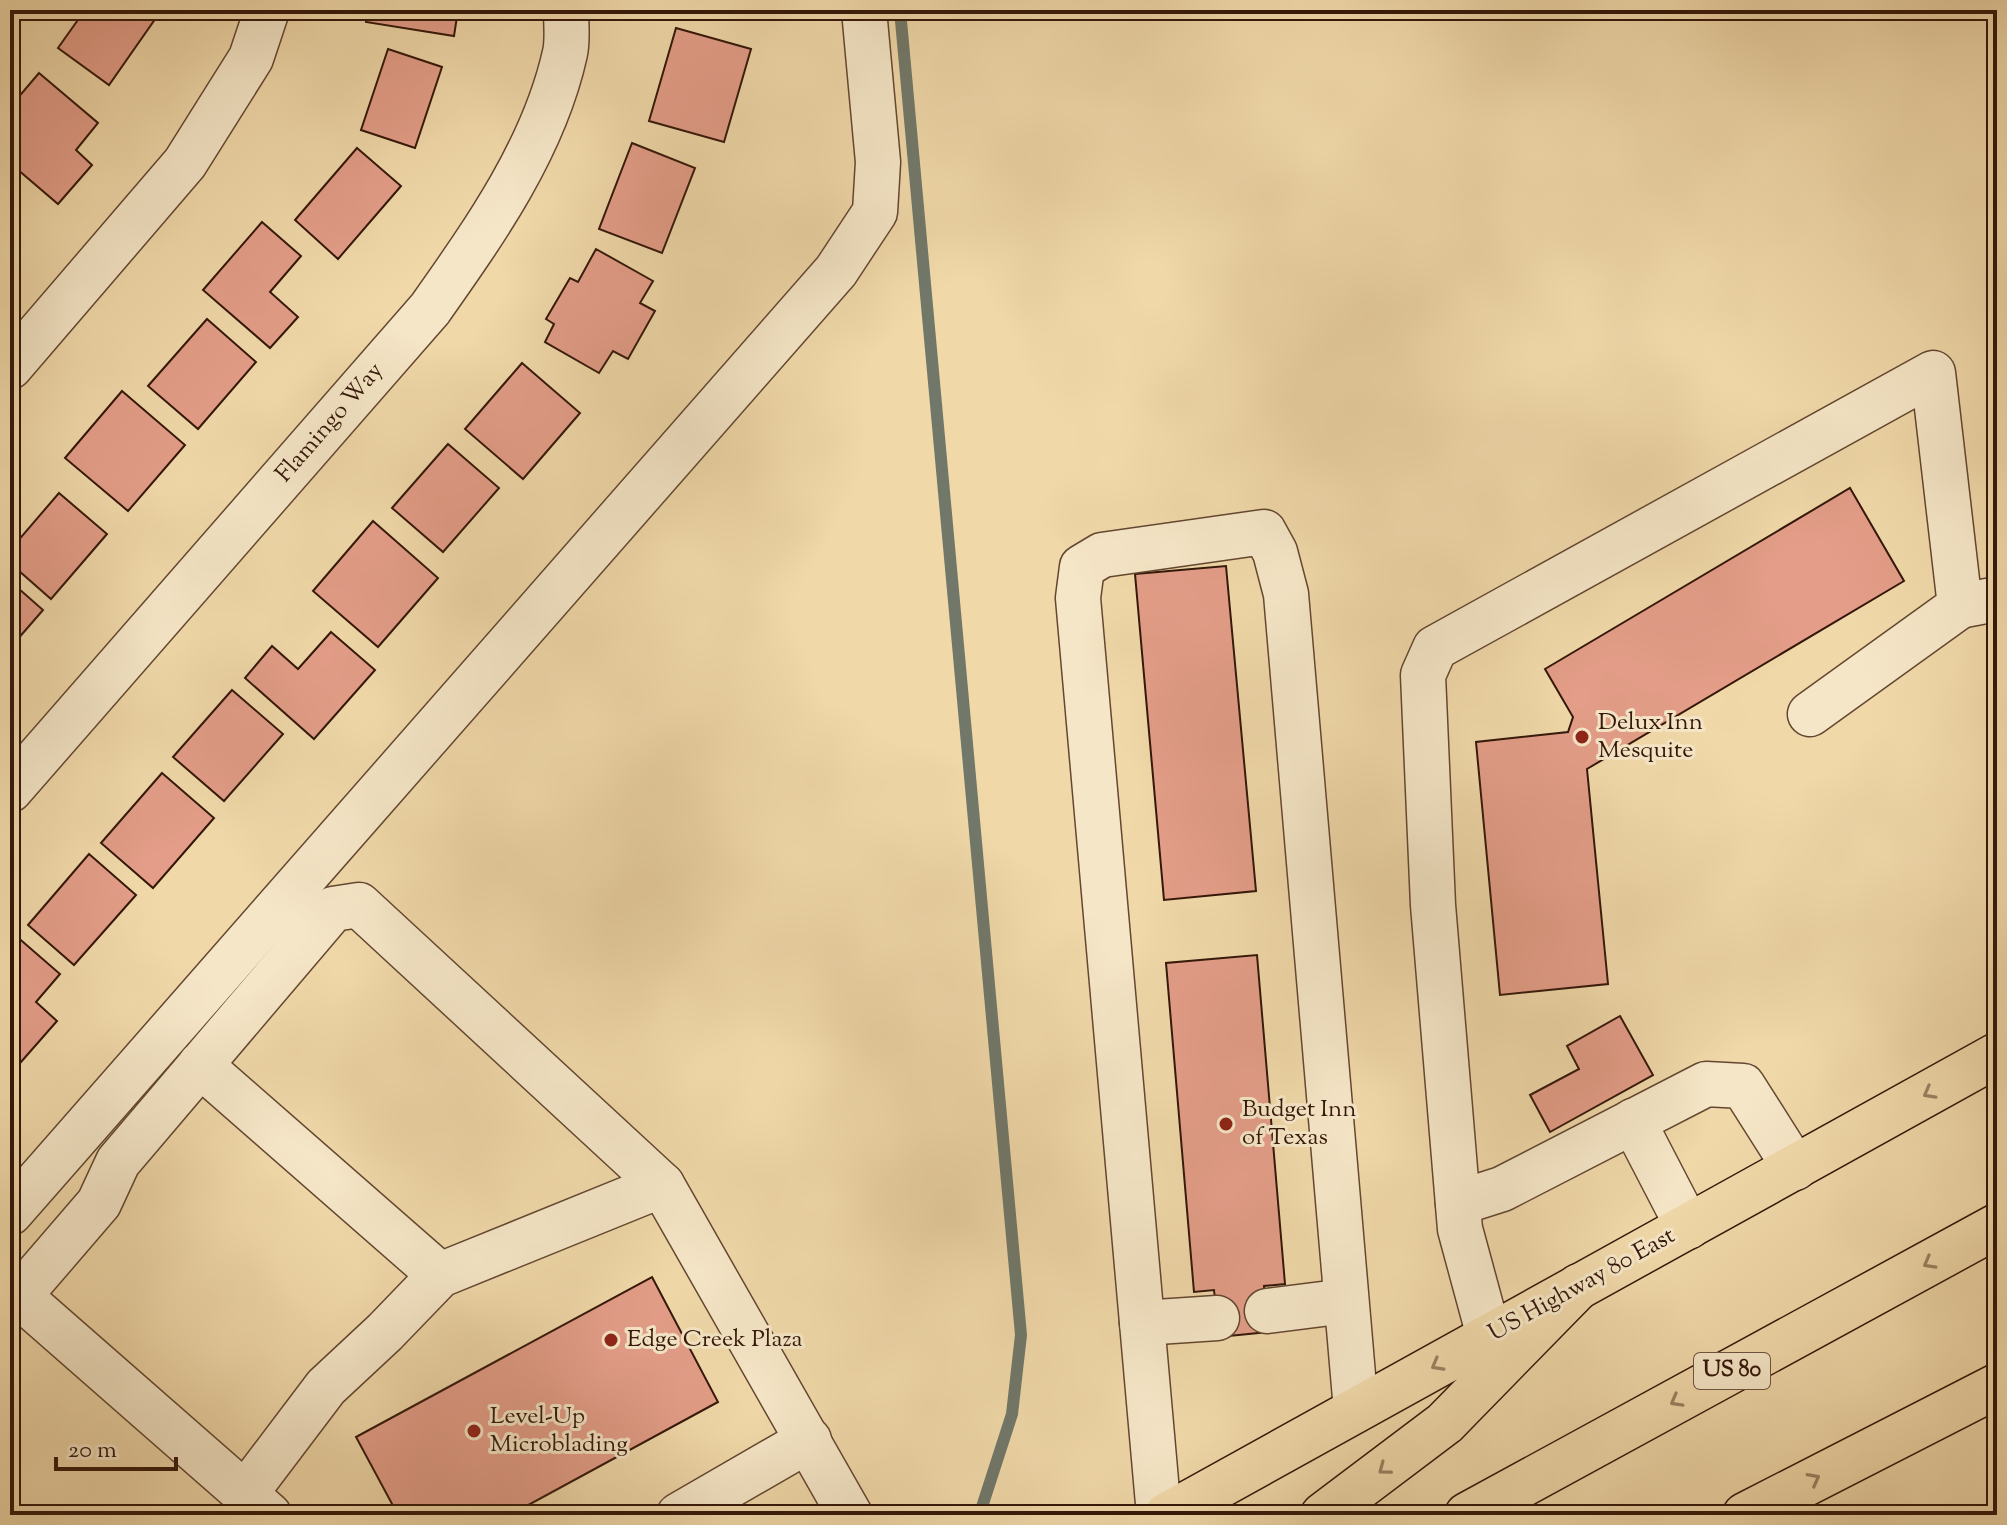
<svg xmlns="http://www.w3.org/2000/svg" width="2007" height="1525" viewBox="0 0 2007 1525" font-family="'Sorts Mill Goudy',serif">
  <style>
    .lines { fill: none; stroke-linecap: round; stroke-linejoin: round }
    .stream { stroke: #71786a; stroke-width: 12 }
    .building { fill: #e39d88; stroke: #341709; stroke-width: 2 }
    .minor-casing { stroke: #634731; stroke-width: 47 }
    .major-casing { stroke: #341709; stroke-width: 47 }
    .highway-casing { stroke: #341709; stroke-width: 47 }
    .minor { stroke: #f5e6c7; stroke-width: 44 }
    .major { stroke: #f0d8a9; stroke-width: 44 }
    .highway { stroke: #f0d8a9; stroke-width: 44 }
    .oneway { stroke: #9b8161 }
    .poi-dot { fill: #8f2418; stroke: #f5e6c7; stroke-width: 3 }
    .labels { text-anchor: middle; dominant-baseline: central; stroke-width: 6; stroke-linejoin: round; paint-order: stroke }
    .shield { fill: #f5e6c7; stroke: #6e5542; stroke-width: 2 }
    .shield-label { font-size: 22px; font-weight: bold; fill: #341709 }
    .street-label { font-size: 24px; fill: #341709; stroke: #f5e6c7 }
    .poi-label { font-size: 24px; fill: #341709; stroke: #f5e6c7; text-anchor: start }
  </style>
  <rect width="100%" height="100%" fill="#f0d8a9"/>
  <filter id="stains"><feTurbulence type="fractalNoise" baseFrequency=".0025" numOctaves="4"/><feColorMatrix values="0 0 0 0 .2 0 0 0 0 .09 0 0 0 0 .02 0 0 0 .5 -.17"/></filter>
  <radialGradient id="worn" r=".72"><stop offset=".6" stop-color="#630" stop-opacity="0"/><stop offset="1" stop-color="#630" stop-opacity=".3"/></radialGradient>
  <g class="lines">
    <path class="stream" d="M900,10L1021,1335L1012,1414L981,1510"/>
  </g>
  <g class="building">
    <path d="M85,10H151L158,15L109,85L58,48Z"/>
    <path d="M368,10H458L454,36L366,22Z"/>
    <path d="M676,28L751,49L724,142L649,121Z"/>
    <path d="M388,49L442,67L415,148L361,130Z"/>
    <path d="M39,73L98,123L76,150L92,165L58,204L10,163V140L17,131L10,125V107Z"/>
    <path d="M632,143L695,168L662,253L599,229Z"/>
    <path d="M357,148L401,186L338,259L295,220Z"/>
    <path d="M262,222L301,256L270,292L298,317L270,348L203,290Z"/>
    <path d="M596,249L653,281L640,303L655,311L628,359L613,351L599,373L545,342L554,324L546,319L570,278L578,282Z"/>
    <path d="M207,319L256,362L198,429L148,386Z"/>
    <path d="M522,363L580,413L523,479L465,429Z"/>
    <path d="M122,391L185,445L128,511L65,458Z"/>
    <path d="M448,444L499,488L443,552L392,508Z"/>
    <path d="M1850,488L1904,581L1587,769L1608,984L1500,995L1476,742L1568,732L1573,717L1545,669Z"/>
    <path d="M59,493L107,534L51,599L10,563V550Z"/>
    <path d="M373,521L438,578L378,647L313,591Z"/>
    <path d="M1226,566L1256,891L1164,900L1135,574Z"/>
    <path d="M10,581L43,610L10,648Z"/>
    <path d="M331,632L375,670L314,739L245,678L272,646L298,669Z"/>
    <path d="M232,690L283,734L224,801L173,757Z"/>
    <path d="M162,773L214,818L153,888L101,843Z"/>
    <path d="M89,854L136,895L74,965L28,925Z"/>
    <path d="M15,935L60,974L36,1002L57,1021L21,1062L10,1052V941Z"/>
    <path d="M1257,955L1285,1284L1264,1286L1268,1332L1219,1337L1214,1290L1194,1292L1166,963Z"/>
    <path d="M1620,1016L1653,1075L1550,1132L1530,1095L1579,1069L1567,1046Z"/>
    <path d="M652,1277L718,1402L510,1515H398L356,1437Z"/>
  </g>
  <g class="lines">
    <defs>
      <g id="minor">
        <path d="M10,367L185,163L251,58L267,10"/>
        <path d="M1960,606L1997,599"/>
        <path d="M10,790L430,309C485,231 544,148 565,53C568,40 566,24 566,10"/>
        <path d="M200,1065L440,1275"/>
        <path d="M1633,1121L1688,1227"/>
        <path d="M1458,1203L1502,1189L1706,1084L1743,1086L1795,1168"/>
        <path d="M10,1213L836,271L875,212L878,162L864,10"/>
        <path d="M10,1288L269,1515"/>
        <path d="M19,1296L99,1203L118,1162L333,909L359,905L662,1185L850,1515"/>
        <path d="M1267,1311L1346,1301"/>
        <path d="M1142,1323L1217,1318"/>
        <path d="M1489,1336L1460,1229L1433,905L1423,675L1435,648L1933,373L1960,606L1810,714"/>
        <path d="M245,1494L326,1387L385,1332L440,1275L662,1185"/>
        <path d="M679,1515L809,1440"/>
        <path d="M1159,1515L1078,598L1082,567L1102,555L1264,532L1275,552L1286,594L1356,1410"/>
      </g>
      <path id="major" d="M1167,1515L1997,1055"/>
      <g id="highway">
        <path d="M1323,1515L1445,1423L1579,1286"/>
        <path d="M1467,1515L1997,1226"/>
        <path d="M1745,1515L1997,1386"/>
      </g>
    </defs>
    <use href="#minor" class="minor-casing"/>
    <use href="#major" class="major-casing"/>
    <use href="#highway" class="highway-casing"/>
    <use href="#minor" class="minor"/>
    <use href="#major" class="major"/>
    <use href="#highway" class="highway"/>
  </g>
  <defs><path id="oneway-chevron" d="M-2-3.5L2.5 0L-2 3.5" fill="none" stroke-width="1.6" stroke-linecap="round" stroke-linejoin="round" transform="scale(2)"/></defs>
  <g class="oneway">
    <use href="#oneway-chevron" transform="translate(1929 1093) rotate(151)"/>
    <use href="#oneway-chevron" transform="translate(1929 1263) rotate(151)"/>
    <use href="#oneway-chevron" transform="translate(1437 1365) rotate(151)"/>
    <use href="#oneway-chevron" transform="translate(1676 1401) rotate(151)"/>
    <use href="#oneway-chevron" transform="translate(1384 1469) rotate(143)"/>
    <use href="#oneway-chevron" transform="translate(1814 1479) rotate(-28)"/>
  </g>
  <g class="poi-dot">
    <circle cx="1582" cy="737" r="8"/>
    <circle cx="1226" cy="1124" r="8"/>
    <circle cx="611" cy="1340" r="8"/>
    <circle cx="474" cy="1431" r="8"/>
  </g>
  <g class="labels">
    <rect class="shield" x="1694" y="1353" width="76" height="36" rx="6"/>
    <g class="shield-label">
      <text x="1732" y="1371">US 80</text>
    </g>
    <g class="street-label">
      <text transform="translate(330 423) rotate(-49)">Flamingo Way</text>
      <text transform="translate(1582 1285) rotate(-29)">US Highway 80 East</text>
    </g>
    <g class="poi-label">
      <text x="1598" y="723">Delux Inn<tspan x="1598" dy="28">Mesquite</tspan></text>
      <text x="1242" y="1110">Budget Inn<tspan x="1242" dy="28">of Texas</tspan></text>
      <text x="627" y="1340">Edge Creek Plaza</text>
      <text x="490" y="1417">Level-Up<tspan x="490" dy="28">Microblading</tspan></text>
    </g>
  </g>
  <rect width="2007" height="1525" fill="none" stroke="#f0d8a9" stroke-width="40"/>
  <rect x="12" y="12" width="1983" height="1501" fill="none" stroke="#341709" stroke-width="4"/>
  <rect x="20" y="20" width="1967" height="1485" fill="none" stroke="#341709" stroke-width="2"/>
  <path d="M56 1457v12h120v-12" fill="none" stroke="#341709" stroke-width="4"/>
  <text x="68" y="1457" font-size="24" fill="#341709" stroke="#f5e6c7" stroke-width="6" paint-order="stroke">20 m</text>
  <rect width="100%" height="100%" filter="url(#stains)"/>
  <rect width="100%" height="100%" fill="url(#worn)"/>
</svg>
